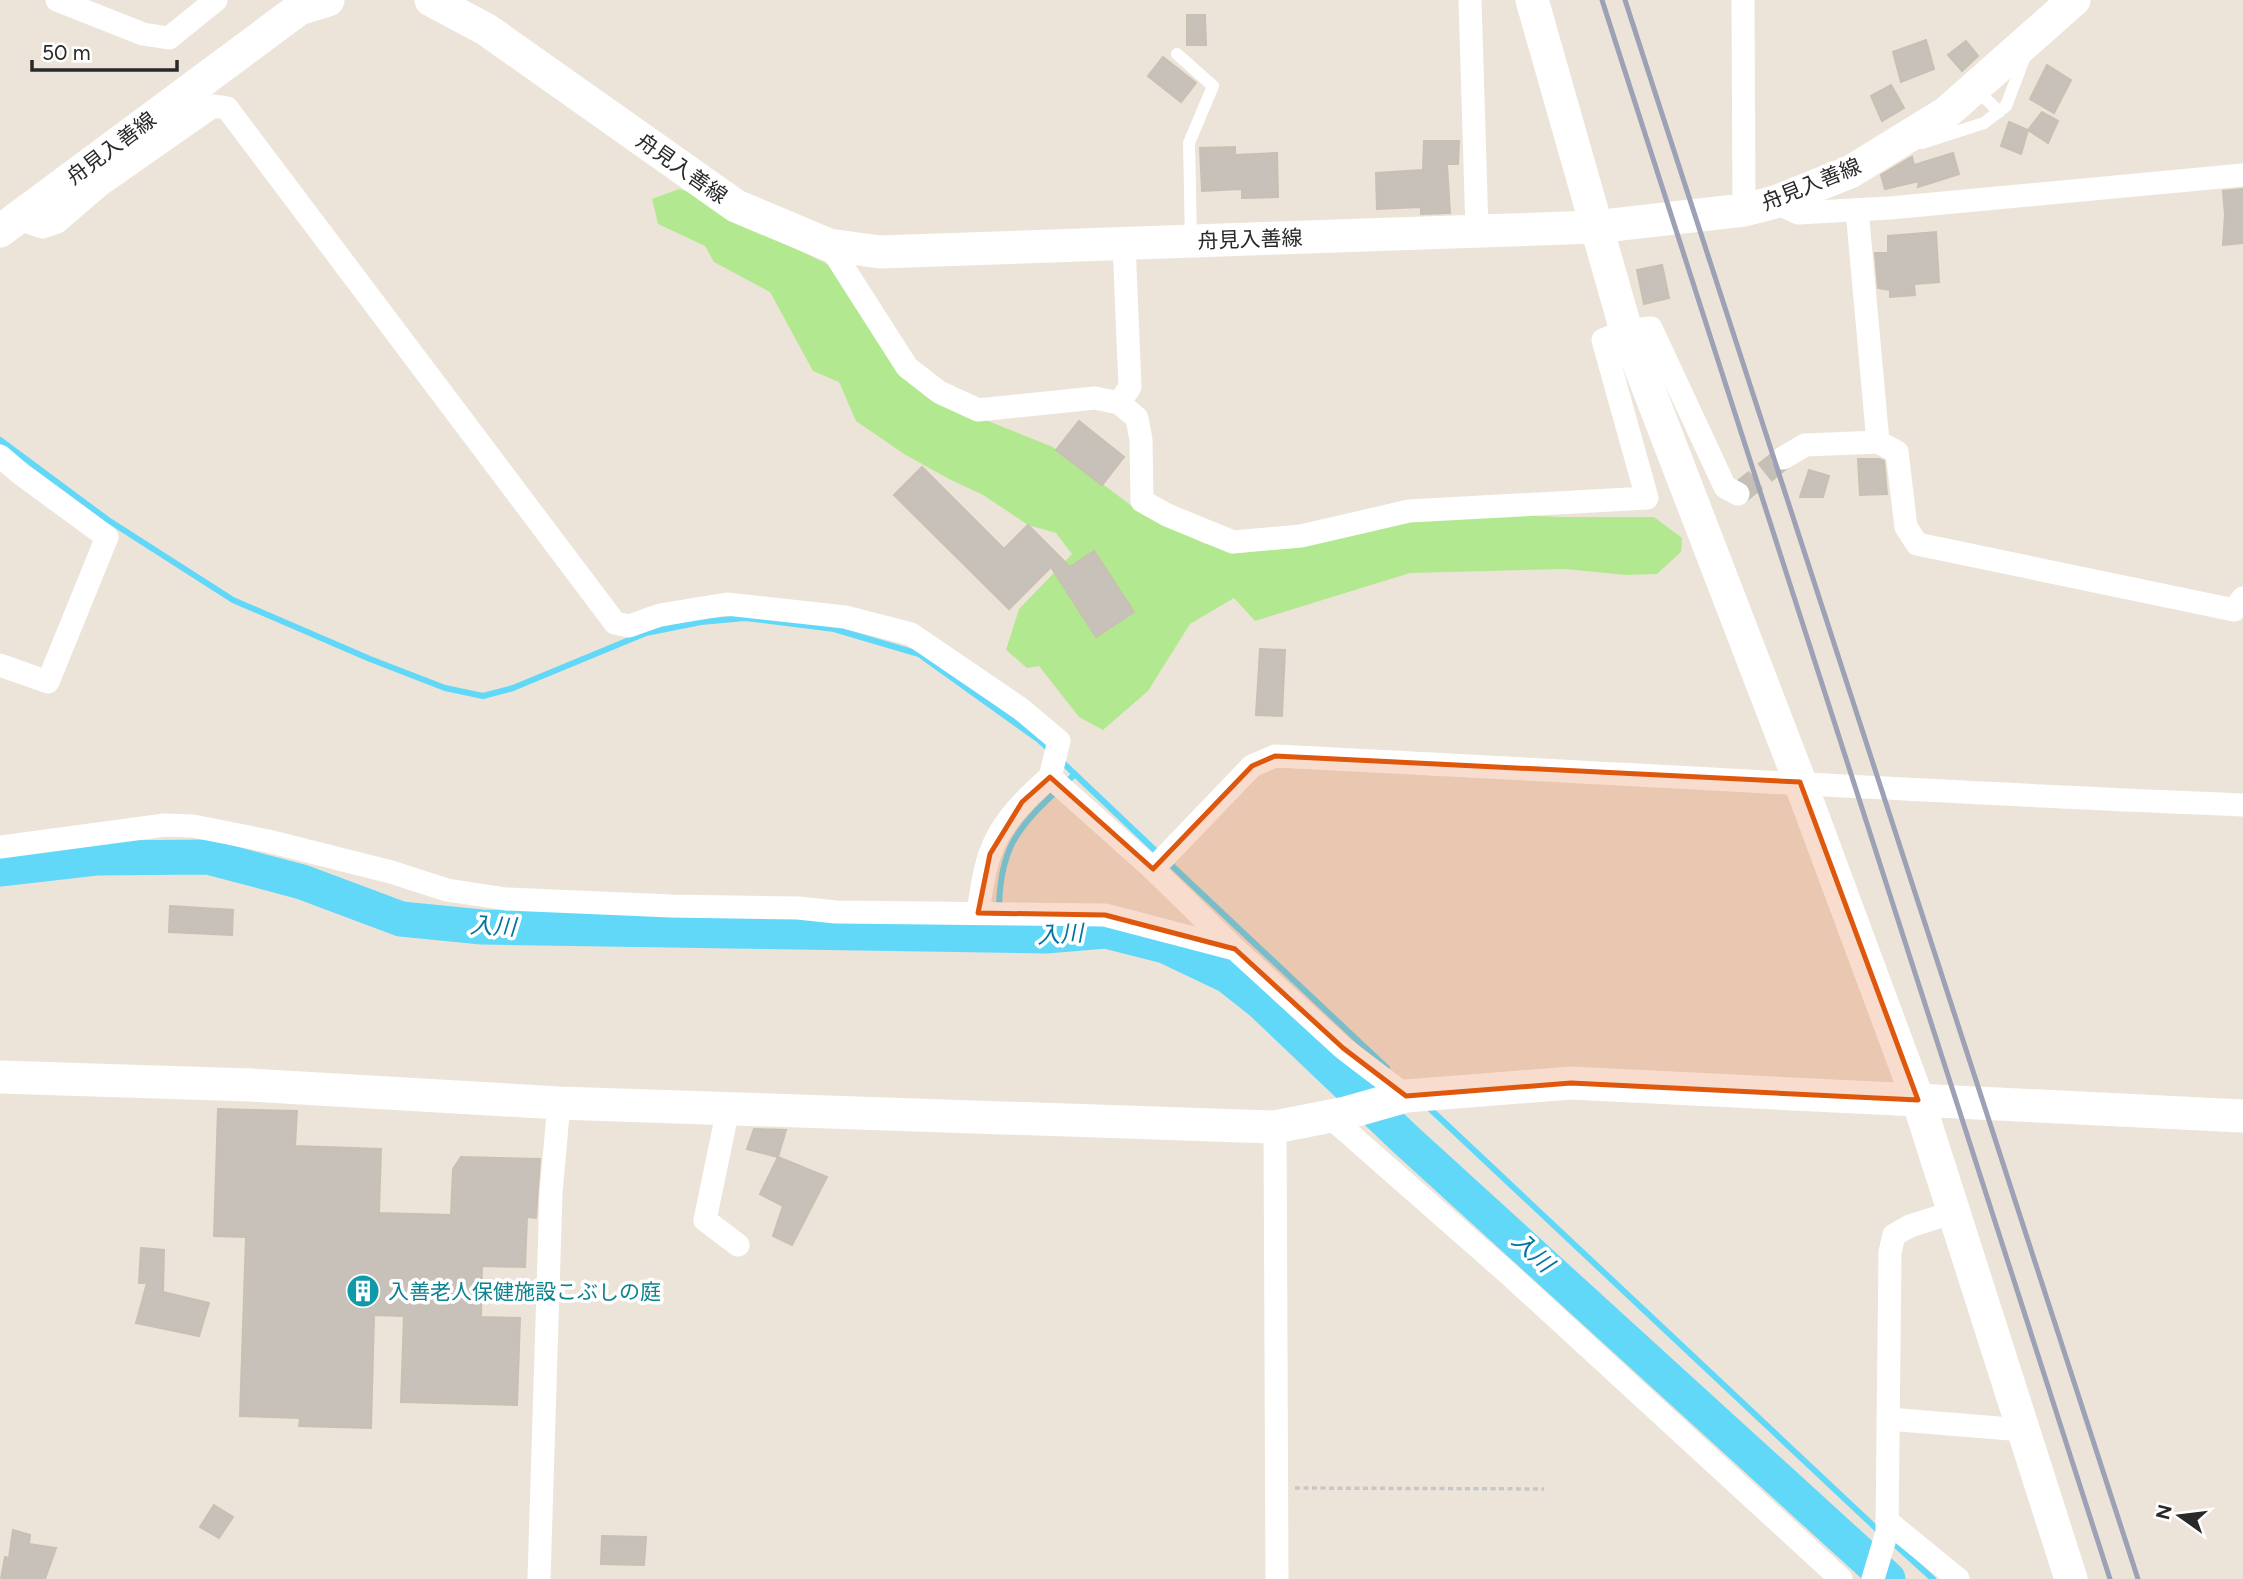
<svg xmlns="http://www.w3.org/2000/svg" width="2243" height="1579" viewBox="0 0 2243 1579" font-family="Figtree,'Noto Sans JP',sans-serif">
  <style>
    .green { fill: #b2e990 }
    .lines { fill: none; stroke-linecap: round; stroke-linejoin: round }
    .stream { stroke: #62d8f9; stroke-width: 6 }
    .river { stroke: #62d8f9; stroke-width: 35 }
    .building { fill: #c8c1b9; stroke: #c8c0b3; stroke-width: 2 }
    .street-tunnel { stroke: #c6bfb6; stroke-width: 23; stroke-dasharray: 23 11; stroke-linecap: butt }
    .path { stroke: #c7c7c7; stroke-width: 3.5; stroke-dasharray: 5 3.5; stroke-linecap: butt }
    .lane { stroke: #fff; stroke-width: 12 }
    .street { stroke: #fff; stroke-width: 23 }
    .secondary { stroke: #fff; stroke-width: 33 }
    .rail { stroke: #9ca1b6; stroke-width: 5 }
    .marked { fill: #de570d; fill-opacity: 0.2; stroke: #de570d; stroke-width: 5; stroke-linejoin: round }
    .labels { text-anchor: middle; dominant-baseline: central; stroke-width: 7; stroke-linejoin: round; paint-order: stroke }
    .street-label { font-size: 21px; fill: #292929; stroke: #fff }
    .culture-label { font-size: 21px; fill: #0d838f; stroke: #fff; text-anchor: start }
    .water-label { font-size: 23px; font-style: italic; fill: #0174a5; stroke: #fff }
  </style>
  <rect width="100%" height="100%" fill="#ede4d9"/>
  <path class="green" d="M679,189L697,194L752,227L835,268L941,402L1053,447L1136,509L1203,543L1235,551L1413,520L1491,514L1563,517H1654L1682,538L1681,552L1657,574L1625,575L1565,569L1410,573L1255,621L1234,598L1190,624L1148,691L1103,730L1079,717L1039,666L1027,668L1006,650L1019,609L1072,554L1056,533L1028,525L983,495L949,479L904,454L856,421L839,382L813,371L770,292L714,262L705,246L658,224L652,199Z"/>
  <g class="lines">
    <g class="stream">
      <path d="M0,440L108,520L233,600L370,659L445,688L483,696L513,688L646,633L701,622L745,618L834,629L919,654L1039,740L1051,751"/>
      <path d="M1059,759L1160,855"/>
      <path d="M1168,862L1387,1068"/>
      <path d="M998,935C999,906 998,876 1010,848C1023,819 1053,795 1075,774"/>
      <path d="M1428,1107L1879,1531"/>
      <path d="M1890,1540L1933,1579"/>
    </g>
    <path class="river" d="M0,869L96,858L208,857L302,882L401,919L482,927L1046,936L1106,931L1165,946L1228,976L1261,1002L1405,1139L1888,1579"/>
  </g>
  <g class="building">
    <path d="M1187,15H1205L1206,45H1187Z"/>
    <path d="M1926,40L1934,69L1901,82L1893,52Z"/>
    <path d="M1966,41L1978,56L1962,71L1948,55Z"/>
    <path d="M1163,57L1196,83L1181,102L1148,76Z"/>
    <path d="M2047,65L2071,80L2054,113L2030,99Z"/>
    <path d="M1891,85L1904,108L1882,121L1871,96Z"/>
    <path d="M2042,112L2058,121L2048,143L2028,130Z"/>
    <path d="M2009,122L2028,130L2021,154L2001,146Z"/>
    <path d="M1424,141H1459L1458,164H1447L1450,213L1421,214V207L1377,209L1376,173L1423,170Z"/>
    <path d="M1235,147V155L1277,153L1278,197L1242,198V189L1202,191L1200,148Z"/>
    <path d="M1953,153L1959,174L1918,187L1919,181L1885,189L1881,175L1910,158L1912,157L1914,165Z"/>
    <path d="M2243,189V243L2223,245L2225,215L2223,191Z"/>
    <path d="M1936,232L1939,282L1914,284L1915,295L1890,297V290L1878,288L1875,253H1888V236Z"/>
    <path d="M1662,265L1669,298L1644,304L1637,270Z"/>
    <path d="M1079,421L1124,457L1102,485L1056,450Z"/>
    <path d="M1858,459H1879L1884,461L1887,494L1860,495Z"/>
    <path d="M922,467L1004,549L1028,525L1070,567L1094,551L1134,612L1096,637L1051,567L1009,609L894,495Z"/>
    <path d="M1809,470L1829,476L1823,497H1800Z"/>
    <path d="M1260,649L1285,650L1282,716L1256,715Z"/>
    <path d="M170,906L233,910L232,935L169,932Z"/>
    <path d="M218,1109L297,1111L295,1146L381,1149L379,1213L451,1215L453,1169L461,1157L540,1159L536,1218L527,1217L525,1267L482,1266L481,1317L520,1318L517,1405L401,1402L404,1316L374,1315L371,1428L299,1426L300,1418L240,1416L246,1237L214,1236Z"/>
    <path d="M754,1129L786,1130L778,1157L747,1149Z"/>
    <path d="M778,1157L827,1177L792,1245L773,1236L783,1206L760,1194Z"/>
    <path d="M141,1248L164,1250L163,1292L209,1303L199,1336L136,1323L147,1283H139Z"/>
    <path d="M214,1505L233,1517L219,1538L200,1527Z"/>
    <path d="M13,1530L30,1535L29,1544L56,1548L45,1579H1L5,1557L9,1558Z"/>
    <path d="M602,1536L646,1537L644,1565L601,1564Z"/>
  </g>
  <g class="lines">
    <path class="street-tunnel" d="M1738,494L1783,458"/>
    <path class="path" d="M1295,1488L1544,1489"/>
    <g class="lane">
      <path d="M1177,54L1213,86L1189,143L1191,240"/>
      <path d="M1975,88L1999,112"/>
      <path d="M1922,143L1984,123L2006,106L2025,56"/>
    </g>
    <g class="street">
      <path d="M57,0L143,34L169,38L216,0"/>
      <path d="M1470,0L1477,230"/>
      <path d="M1743,0L1744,210"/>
      <path d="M1775,202L1798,213L1890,208L2243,175"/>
      <path d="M1857,210L1878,442"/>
      <path d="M16,218L42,227L57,222L100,185L213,106L227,108L615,623L629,626L660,615L727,604L845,617L911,634L1021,709L1059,741L1050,777L1153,869L1235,949L1343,1048L1406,1096"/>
      <path d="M829,245L907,367L939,392L978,410L1095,398L1119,403L1137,418L1141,440L1142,501L1167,515L1233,542L1301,536L1409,511L1647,498L1603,340L1626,330L1651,328L1725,487L1738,494"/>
      <path d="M1119,403L1130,387L1124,243"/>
      <path d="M0,456L21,474L107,537L48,682L0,665"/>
      <path d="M1783,458L1805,445L1878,442L1897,452L1906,527L1917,544L2234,610L2243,598"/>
      <path d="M0,847L165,825L193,826L268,841L391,872L447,890L506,899L671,906L798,908L836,912L1105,915L1235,949"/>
      <path d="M1153,869L1252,766L1275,756C1598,772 1920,792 2243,805"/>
      <path d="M978,913C981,894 983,873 990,854C1001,822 1025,799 1050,777"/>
      <path d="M728,1109L705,1220L738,1245"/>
      <path d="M1329,1116L1511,1276L1841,1579"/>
      <path d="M1275,1127L1277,1579"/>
      <path d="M1888,1419L2023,1430"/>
      <path d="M1887,1521L1958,1579"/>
      <path d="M539,1579L551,1193L559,1103"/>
      <path d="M1873,1579L1887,1532L1890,1252L1894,1235L1910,1226L1954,1212"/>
    </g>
    <g class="secondary">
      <path d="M431,0L487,30L736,206L829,245L880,252L1595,227L1744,210L1775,202L1850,172L1946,113L2074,0"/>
      <path d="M1532,0L1626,330L1800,782L1918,1100L2071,1579"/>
      <path d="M0,231L299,9L328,0"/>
      <path d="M0,1077L250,1085L559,1103L1275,1127L1346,1113L1406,1096L1571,1083L2243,1116"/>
    </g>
    <g class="rail">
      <path d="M1602,0L2110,1579"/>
      <path d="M1625,0L2138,1579"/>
    </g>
  </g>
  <path class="marked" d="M1275,756L1800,782L1918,1100L1571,1083L1406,1096L1343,1048L1235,949L1105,915L978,913L990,854L1022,802L1050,777L1153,869L1252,766Z"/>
  <defs>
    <symbol id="building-disc" viewBox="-11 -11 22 22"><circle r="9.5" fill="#0f9aa8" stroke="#fff"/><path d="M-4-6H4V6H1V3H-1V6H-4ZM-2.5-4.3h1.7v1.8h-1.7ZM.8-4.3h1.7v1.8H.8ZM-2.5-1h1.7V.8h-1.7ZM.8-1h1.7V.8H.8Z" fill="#fff"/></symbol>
  </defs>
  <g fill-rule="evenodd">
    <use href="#building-disc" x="344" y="1272" width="38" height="38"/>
  </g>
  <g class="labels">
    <g class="street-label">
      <text transform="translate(111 148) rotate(-37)">舟見入善線</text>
      <text transform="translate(682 168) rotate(35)">舟見入善線</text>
      <text transform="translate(1811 184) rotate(-22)">舟見入善線</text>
      <text transform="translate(1250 239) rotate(-2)">舟見入善線</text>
    </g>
    <g class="culture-label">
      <text x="388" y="1291">入善老人保健施設こぶしの庭</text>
    </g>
    <g class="water-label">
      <text transform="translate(493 926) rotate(3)">入川</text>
      <text transform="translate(1060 934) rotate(-3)">入川</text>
      <text transform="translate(1533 1252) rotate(43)">入川</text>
    </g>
  </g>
  <g transform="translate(2180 1516) rotate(284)" stroke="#ffffff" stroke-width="5" paint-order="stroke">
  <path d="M0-5L12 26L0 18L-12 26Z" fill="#292929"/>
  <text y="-10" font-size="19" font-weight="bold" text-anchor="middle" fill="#292929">N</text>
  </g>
  <path d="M32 60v10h145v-10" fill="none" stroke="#292929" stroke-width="3.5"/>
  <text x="42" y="60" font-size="21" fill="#292929" stroke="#ffffff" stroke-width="5" paint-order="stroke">50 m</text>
</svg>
